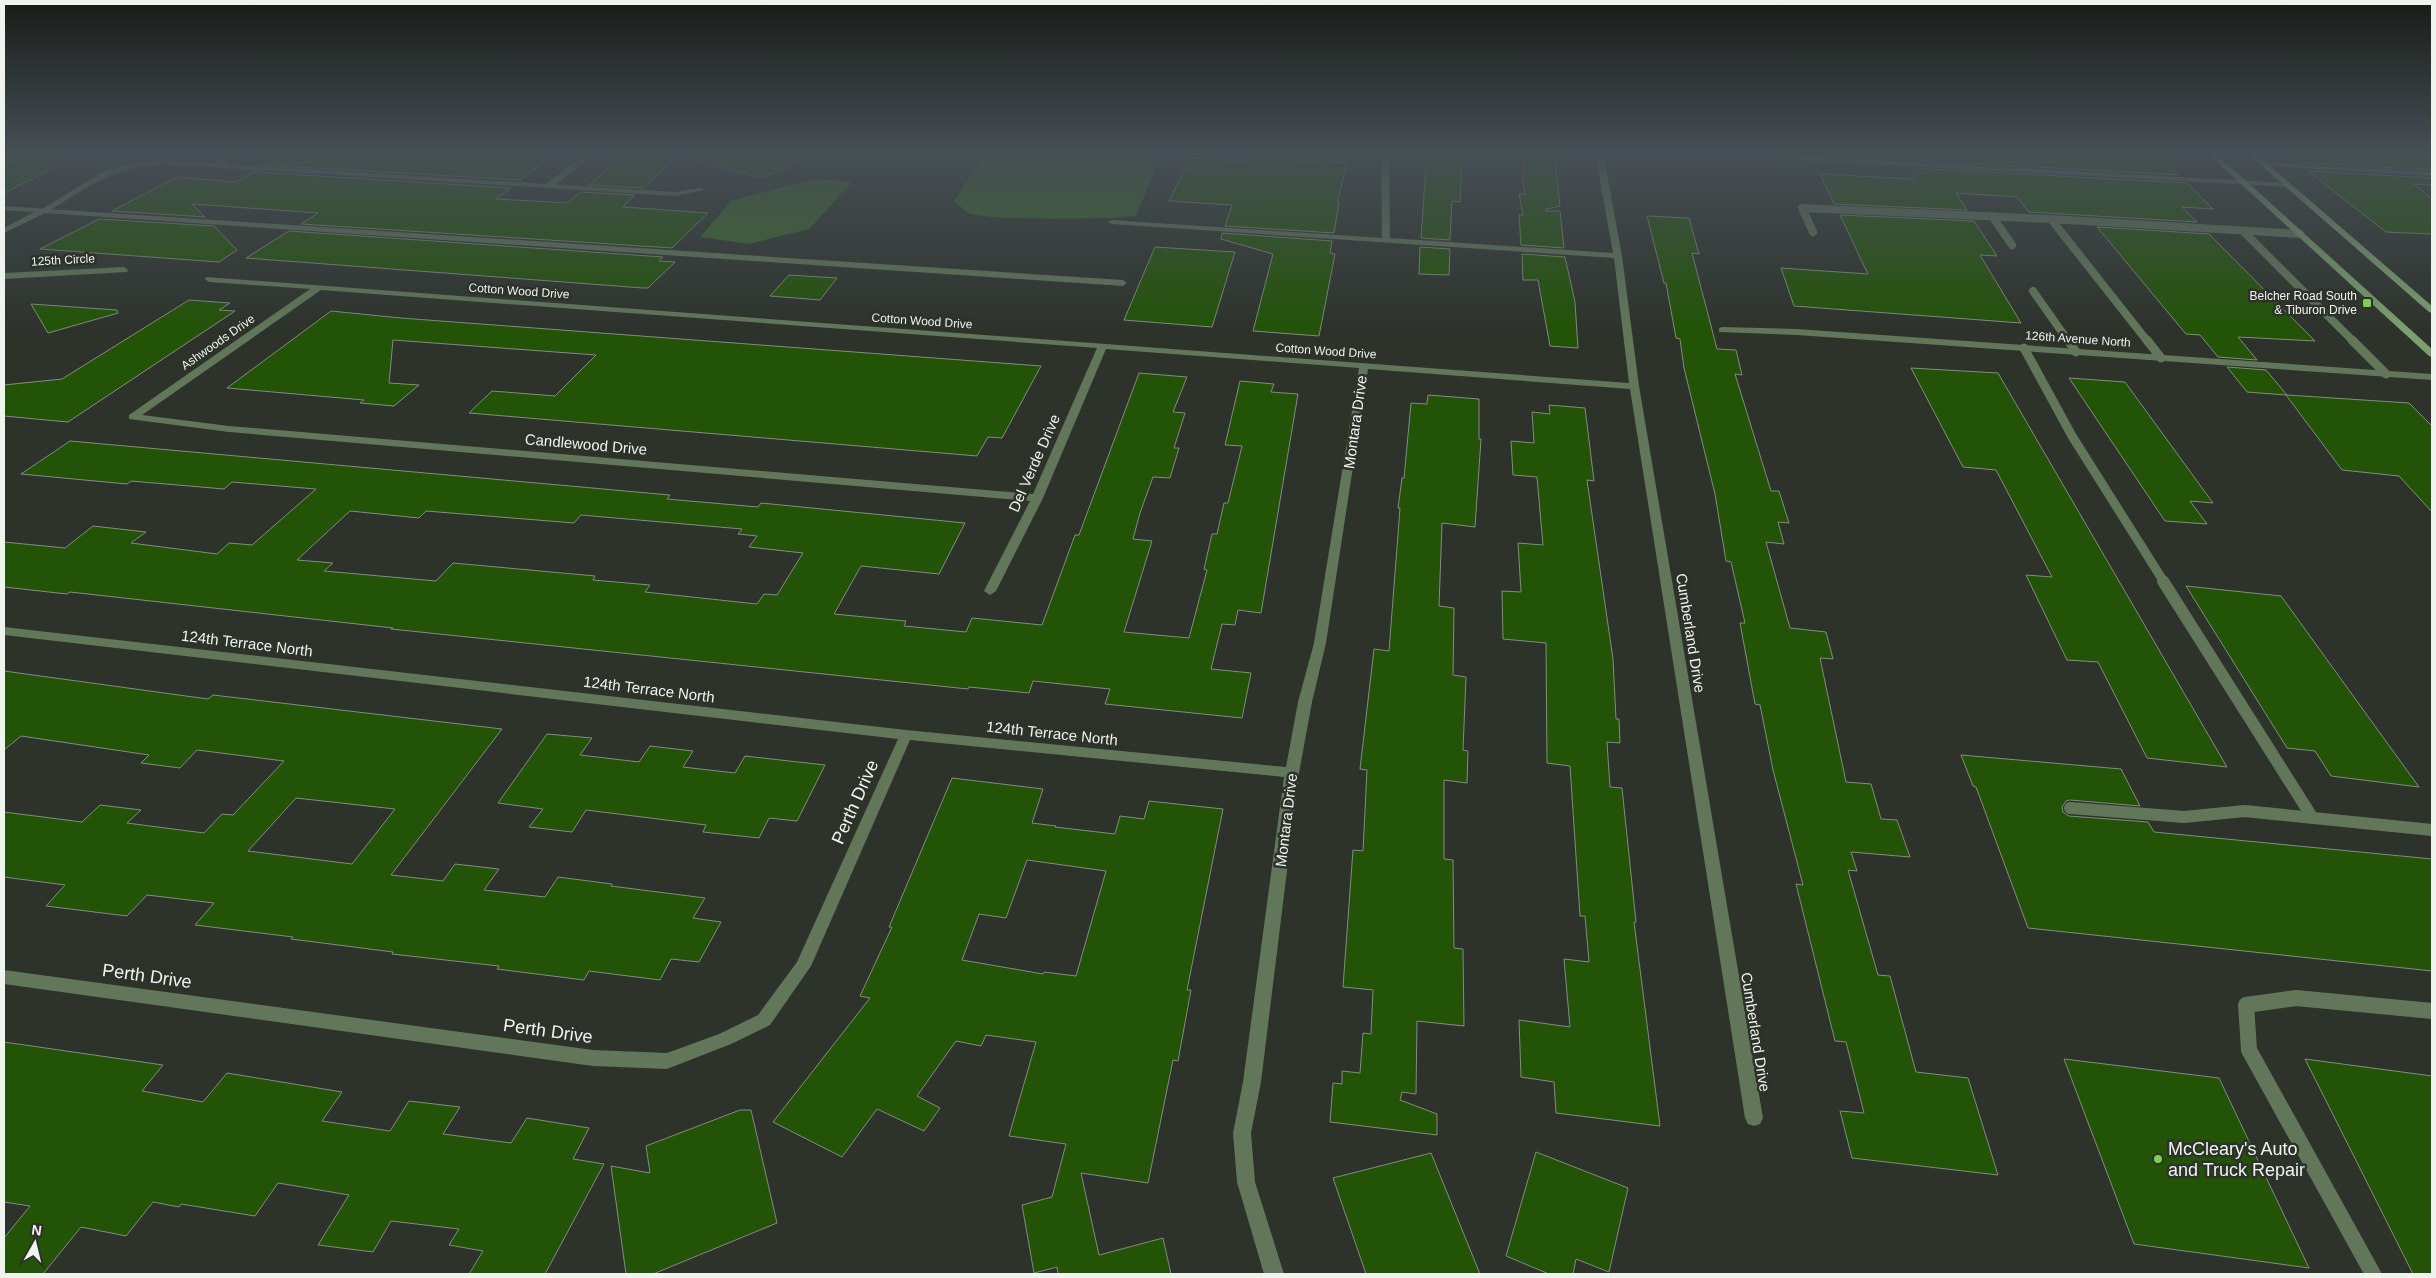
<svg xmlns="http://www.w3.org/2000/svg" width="2436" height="1278" viewBox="0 0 2436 1278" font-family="Arial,sans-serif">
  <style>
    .water { fill: #396a24 }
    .building { fill: #225306; stroke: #858b83; fill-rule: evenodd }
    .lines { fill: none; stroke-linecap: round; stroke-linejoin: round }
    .service-far3 { stroke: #62775a; stroke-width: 8 }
    .service-far2 { stroke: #62775a; stroke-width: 9 }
    .service-far1 { stroke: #62775a; stroke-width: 12 }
    .service { stroke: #62775a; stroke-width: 16 }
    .minor { fill: #62775a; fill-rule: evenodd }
    .tertiary { fill: #62775a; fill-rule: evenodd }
    .secondary { fill: #7c9f70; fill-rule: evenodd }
    .poi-dot { fill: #7ad156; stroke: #2d322b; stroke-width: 2 }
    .labels { text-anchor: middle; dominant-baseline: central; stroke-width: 5; stroke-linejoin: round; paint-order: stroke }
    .far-street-label { font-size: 12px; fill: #f0f4ef; stroke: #2d322b }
    .far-poi-label { font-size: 12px; fill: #f0f4ef; stroke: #2d322b; text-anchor: end }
    .street-label { font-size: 15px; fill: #f0f4ef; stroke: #2d322b }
    .near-street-label { font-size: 18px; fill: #f0f4ef; stroke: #2d322b }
    .near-poi-label { font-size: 18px; fill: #f0f4ef; stroke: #2d322b; text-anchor: start }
  </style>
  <rect width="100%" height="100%" fill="#2d322b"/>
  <g class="water">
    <path d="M986,152H1162L1136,216C1113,219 985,221 969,213C964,210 959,205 954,201Z"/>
    <path d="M816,179L852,182L809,229L749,244L700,237L732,200Z"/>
  </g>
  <g class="building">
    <path d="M26,152H85L4,193V163Z"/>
    <path d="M287,152H558L520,180L266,165Z"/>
    <path d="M627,152H682L643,188L589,185Z"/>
    <path d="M694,152H772L803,161L761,178L693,159Z"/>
    <path d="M1427,152H1454L1462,162L1460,202L1452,201L1450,240L1421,238Z"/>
    <path d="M1523,152H1554L1560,206L1546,209V211H1560L1564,248L1521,245L1519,215H1523L1519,194H1525L1522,174L1524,175Z"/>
    <path d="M1914,152H2155L2179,175L1914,160Z"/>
    <path d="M2287,152H2417L2422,156H2432V170L2299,162Z"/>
    <path d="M1250,157L1347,163L1337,202H1339L1334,233L1225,226L1232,205L1169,201L1190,158L1248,161Z"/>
    <path d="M1914,168L2187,183L2213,209L2182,207L2197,222L2029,212L2017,197L1956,193L1967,210L1834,204L1820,174L1913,179Z"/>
    <path d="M2308,171L2432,178V185L2414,184L2432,199V234L2386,232Z"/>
    <path d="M254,172L511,188L496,199L567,203L580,192L635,195L623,207L708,213L672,248L301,224L318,213L192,204L205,217L112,211L177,177L236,182Z"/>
    <path d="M1840,215L1974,221L1997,256L1980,255L2021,323L1794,306L1781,268L1868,274Z"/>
    <path d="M1647,216L1689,218L1699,254L1692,253L1717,349L1736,350L1742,375L1735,374L1771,491H1779L1789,523L1778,522L1784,544L1766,542L1790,628L1826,632L1833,659L1820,658L1846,782L1871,784L1881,819L1897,820L1910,857L1851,852L1857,871L1848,870L1878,975L1890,976L1916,1072L1968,1078L1998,1175L1852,1158L1840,1111L1864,1113L1846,1042L1835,1041L1796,884L1803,885L1773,770L1760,705L1755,704L1740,623H1745L1731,562L1726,561L1715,494L1684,368L1680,339L1676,338L1666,283H1664Z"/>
    <path d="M99,219L214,226L237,250L219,262L40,249Z"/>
    <path d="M2097,227L2209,234L2315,341L2238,337L2257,360L2218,357L2200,335L2186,334Z"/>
    <path d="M289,231L663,257L659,261L675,262L648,288H643L246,258Z"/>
    <path d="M1222,233L1332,241L1330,253L1335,254L1319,336L1253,331L1273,254L1221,239Z"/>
    <path d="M1155,247L1235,252L1212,327L1124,320Z"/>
    <path d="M1420,247L1450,249L1449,275L1419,274Z"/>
    <path d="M1522,254L1565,257L1575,302L1578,348L1550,346L1538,280H1523Z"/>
    <path d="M789,275L837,278L820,300L770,296Z"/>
    <path d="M189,300L230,303L219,310L235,311L68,422L4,416V385L62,379Z"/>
    <path d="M31,304L117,310L118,313L48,333Z"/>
    <path d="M331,311L401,318L1041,366L1002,438L988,437L977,456L469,413L492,391L555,396L596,355L393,340L389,383L419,385L394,406L360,403L364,400L227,388Z"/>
    <path d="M2227,367L2266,370L2287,395L2409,403L2432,426V512L2399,476L2342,470L2286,395L2247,392Z"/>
    <path d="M1911,368L1998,373L2227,767L2147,758L2098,662L2067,660L2026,575L2052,577L1996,470L1963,467Z"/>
    <path d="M1139,373L1187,377L1173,412L1185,413L1174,448H1179L1170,478L1153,477L1140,513L1133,539L1152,541L1124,632L1189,638L1207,570L1204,569L1212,534H1217L1224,503H1228L1242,446L1225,445L1240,381L1274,384L1271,392L1298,394L1261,613L1238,610L1235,625L1222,624L1211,669L1251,673L1242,718L1105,704L1110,689L1033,681L1029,693L969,687L968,689L391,629L393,628L70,592L67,594L4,587V542L65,548L93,526L146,532L131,543L217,554L229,543L252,545L316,489L232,482L224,489L131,481L127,484L21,474L70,441L670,495L667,499L758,507L761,503L965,523L939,574L861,566L834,614L906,621L904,626L966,632L972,618L1042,625L1075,535H1079ZM350,511L419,518L426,511L574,523L581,515L742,529L738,534L757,536L749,547L803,553L777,595L764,594L757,604L645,592L650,585L593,580L595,576L453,563L436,581L324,571L333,563L297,560Z"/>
    <path d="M2069,378L2125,382L2213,503L2190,501L2207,524L2165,521Z"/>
    <path d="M1428,395L1479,399V439H1481L1475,527L1442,523L1439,606L1454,608L1453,675L1466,677L1463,750L1468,751L1467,783L1444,780V859L1453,860L1454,948L1463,949L1464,1026L1417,1021L1416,1094L1402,1092L1400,1100L1437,1114V1135L1330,1122L1333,1083L1342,1084V1071L1360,1073L1363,1033L1371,1034L1373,990L1343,987L1353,850L1363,851L1367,770L1360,769L1374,649L1389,651L1400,508H1398L1402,478H1404L1411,403L1427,404Z"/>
    <path d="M1549,405L1585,408L1594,481L1587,480L1613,659L1616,719H1619L1620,743L1607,742L1610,787L1622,788L1636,922H1634L1660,1126L1556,1113L1554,1082L1521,1077L1519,1020L1570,1027L1564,959L1589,962L1585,916H1580L1570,766L1547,763L1546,643L1503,639L1502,591L1521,592L1518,543L1543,545L1537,477L1513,475L1511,441L1534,443L1532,412L1550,414Z"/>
    <path d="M2186,586L2281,596L2419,787L2331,776L2315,751L2287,748Z"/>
    <path d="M4,671L208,699L213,695L502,729L391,875L443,881L455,864L499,869L484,890L545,897L558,877L612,884L611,886L705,898L693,918L721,922L699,962L671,959L660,980L589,971L584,980L497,969L499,966L392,954L393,952L291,939L293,937L195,925L214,903L147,895L127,916L46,906L65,885L4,877V812L82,822L100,805L141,810L127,823L204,833L222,814L233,815L284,761L197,750L180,768L141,763L149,755L21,736L4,750ZM296,798L395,809L352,864L248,851Z"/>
    <path d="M547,734L592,738L580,755L639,762L650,746L693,751L683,767L735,773L745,756L825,765L797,821L769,818L759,838L703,832L706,825L586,810L572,832L529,827L543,809L498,803Z"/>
    <path d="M1961,755L2121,769L2140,806L2070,800L2066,801L2062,807L2063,812L2069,816L2148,822L2154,832L2432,859V971L2028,928L1976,787L1973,786Z"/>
    <path d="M952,778L1043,789L1032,823L1056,826L1055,827L1115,834L1120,816L1144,819L1149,801L1223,809L1187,990H1191L1178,1061L1173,1060L1148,1183L1081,1173L1099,1255L1163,1238L1171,1274H1058L1057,1267L1034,1273L1022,1205L1052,1197L1066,1144L1009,1136L1036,1042L986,1035L981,1046L956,1041L917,1096L940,1108L924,1131L877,1109L842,1157L773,1122L870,998L860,996L892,927H889ZM1027,860L1106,871L1076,976L1044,972L1043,974L962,960L979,914L1006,918Z"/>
    <path d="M4,1042L163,1065L142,1091L203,1102L227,1073L342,1092L322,1121L390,1131L409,1101L460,1107L443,1134L511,1143L527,1118L589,1128L573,1159L604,1164L545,1274H469L483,1251L449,1245L459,1229L391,1221L373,1252L318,1245L349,1195L278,1183L255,1216L181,1204L179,1207L153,1202L126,1236L81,1227L43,1274H4V1238L30,1206L4,1202Z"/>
    <path d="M2064,1059L2219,1078L2309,1268L2134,1244Z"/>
    <path d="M2305,1059L2432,1076V1274H2413Z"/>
    <path d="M740,1110H751L777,1223L653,1274H626L611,1166L650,1173L646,1146Z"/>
    <path d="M1536,1152L1628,1188L1609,1272L1576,1259L1573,1274H1549L1506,1256Z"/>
    <path d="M1431,1153L1480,1274H1366L1333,1178Z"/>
  </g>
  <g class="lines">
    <g class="service-far3">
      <path d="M1992,216L2012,245"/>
      <path d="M2243,231L2354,342"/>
      <path d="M1813,232L1802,208L2051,219"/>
      <path d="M2033,291L2069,342"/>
      <path d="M2148,342L2051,219L2300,234"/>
    </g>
    <g class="service-far2">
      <path d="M2068,340L2076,352"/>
      <path d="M2147,340L2161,358"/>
      <path d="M2352,340L2386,374"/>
      <path d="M2024,348L2072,436L2164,582"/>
    </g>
    <g class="service-far1">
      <path d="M2163,581L2312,817"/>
      <path d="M2070,808L2184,817L2245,811L2432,830"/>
    </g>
    <path class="service" d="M2373,1274L2249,1050L2246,1005L2296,998L2432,1011"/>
    <g class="minor">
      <path d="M235,152H244L222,166L215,164Z"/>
      <path d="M587,152H596L552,188H546V184Z"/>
      <path d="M1367,152L1389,153L1390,238L1613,253L1595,152H1603L1622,256L1639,386L1763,1118L1760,1124L1754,1126L1748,1124L1745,1118L1630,389L1368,369L1326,643L1312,702L1299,773L1261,1082L1251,1133L1255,1182L1284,1274H1264L1237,1182L1233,1133L1243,1082L1284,777L910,740L811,966L770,1025L731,1044L667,1069L593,1066L4,984V970L593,1050L667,1053L719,1034L758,1015L797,962L898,739L4,635V627L906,730L1286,767L1298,702L1314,643L1359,368L1106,349L1043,498L996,591L990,595L984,591L1030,501L229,432L129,419V415L310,289L209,282L205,279L206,277L1629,383L1614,258L1112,224L1108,222L1112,220L1382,238L1381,155ZM321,290L1097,348L1033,494L229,426L142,415Z"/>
      <path d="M1686,152H1731L2288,183L2292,185L2288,187L1690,154Z"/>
      <path d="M2261,162L2432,172V176L2264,166H2261Z"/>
      <path d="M4,206L1123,280L1127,283L1123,286L45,213L4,233V228L34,212L4,210Z"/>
      <path d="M124,267L128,270L127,272L4,279V273Z"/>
      <path d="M1722,327L1797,329L2432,374V380L1797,335L1719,332V328Z"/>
    </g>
    <path class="tertiary" d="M161,160L675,192L700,188L704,190L675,196L161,164C111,168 87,188 46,213L39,211L102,172L137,162Z"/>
    <g class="secondary">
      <path d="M2206,152H2214L2432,349V357L2429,356Z"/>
      <path d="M2246,152H2254L2432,306V313L2429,312Z"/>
    </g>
  </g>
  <linearGradient id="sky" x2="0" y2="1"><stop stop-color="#191c18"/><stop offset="0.46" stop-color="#464f55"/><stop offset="1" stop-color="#464f55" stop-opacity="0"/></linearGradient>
  <rect width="2436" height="331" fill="url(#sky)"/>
  <g class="poi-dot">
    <rect x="2362" y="298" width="10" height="10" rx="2.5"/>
    <circle cx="2158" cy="1159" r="5"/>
  </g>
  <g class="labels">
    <g class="far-street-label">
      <text transform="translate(63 260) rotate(-3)">125th Circle</text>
      <text transform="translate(519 291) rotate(4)">Cotton Wood Drive</text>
      <text transform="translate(922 321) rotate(4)">Cotton Wood Drive</text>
      <text transform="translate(2078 339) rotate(4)">126th Avenue North</text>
      <text transform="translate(218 342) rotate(-35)">Ashwoods Drive</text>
      <text transform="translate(1326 351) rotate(4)">Cotton Wood Drive</text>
    </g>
    <g class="far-poi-label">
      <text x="2357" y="296">Belcher Road South<tspan x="2357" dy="14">&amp; Tiburon Drive</tspan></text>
    </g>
    <g class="street-label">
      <text transform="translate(1355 422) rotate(-82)">Montara Drive</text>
      <text transform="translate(586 444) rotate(5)">Candlewood Drive</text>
      <text transform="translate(1034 463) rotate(-66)">Del Verde Drive</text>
      <text transform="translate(1691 633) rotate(81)">Cumberland Drive</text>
      <text transform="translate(247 643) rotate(7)">124th Terrace North</text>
      <text transform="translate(649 689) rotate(7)">124th Terrace North</text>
      <text transform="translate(1052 733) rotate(6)">124th Terrace North</text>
      <text transform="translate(1286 820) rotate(-83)">Montara Drive</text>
      <text transform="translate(1756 1032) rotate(81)">Cumberland Drive</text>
    </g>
    <g class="near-street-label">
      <text transform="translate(855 802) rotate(-66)">Perth Drive</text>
      <text transform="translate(147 976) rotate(8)">Perth Drive</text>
      <text transform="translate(548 1031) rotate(8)">Perth Drive</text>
    </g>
    <g class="near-poi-label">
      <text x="2168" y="1149">McCleary's Auto<tspan x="2168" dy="21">and Truck Repair</tspan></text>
    </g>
  </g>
  <rect width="2436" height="1278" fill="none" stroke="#f0f4ef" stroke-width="10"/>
  <g transform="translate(35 1243) rotate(8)" stroke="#2d322b" stroke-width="4" paint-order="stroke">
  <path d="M0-4L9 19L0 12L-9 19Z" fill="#f0f4ef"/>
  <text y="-8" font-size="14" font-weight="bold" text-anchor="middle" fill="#f0f4ef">N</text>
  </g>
</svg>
